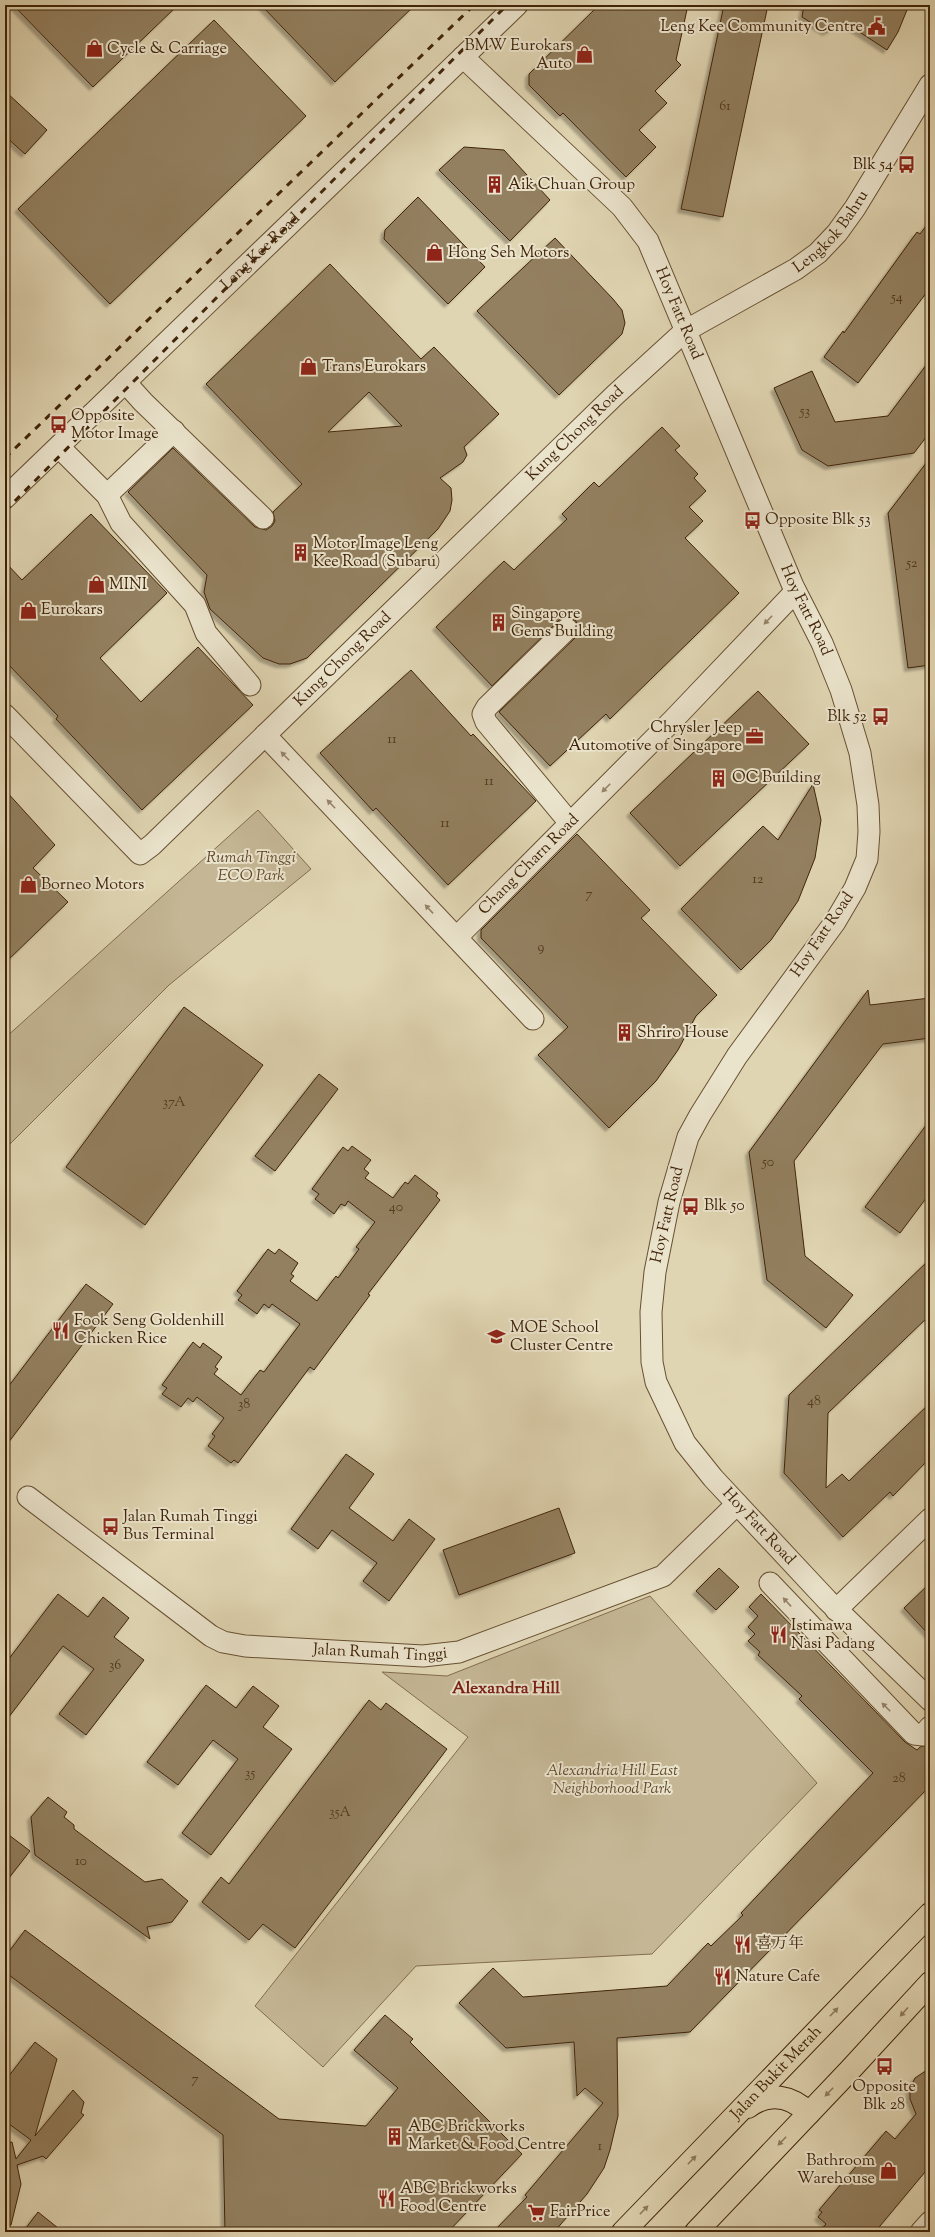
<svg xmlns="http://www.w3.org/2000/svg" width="935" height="2237" viewBox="0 0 935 2237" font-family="'Sorts Mill Goudy','Noto Serif SC',serif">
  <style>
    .green { fill: #c5b795; stroke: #826d4e }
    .building { fill: #938060; stroke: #3f2308; fill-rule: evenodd; filter: url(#shadow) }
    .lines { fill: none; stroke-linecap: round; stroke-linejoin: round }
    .minor-casing { stroke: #675032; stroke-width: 23 }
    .major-casing { stroke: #3f2308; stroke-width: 24 }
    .minor { stroke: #ebe4cd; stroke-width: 21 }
    .major { stroke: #e0d5b2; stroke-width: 22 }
    .rail { stroke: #3f2308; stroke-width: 3; stroke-dasharray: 7 7; stroke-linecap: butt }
    .oneway { fill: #95846a }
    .oneway2 { fill: #907c5d }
    .labels { text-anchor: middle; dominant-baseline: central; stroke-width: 4; stroke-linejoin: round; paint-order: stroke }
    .number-label { font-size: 14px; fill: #543a1e }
    .poi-label { font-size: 16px; fill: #3f2308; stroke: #ebe4cd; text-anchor: start }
    .street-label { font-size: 16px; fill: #3f2308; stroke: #ebe4cd }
    .park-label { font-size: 16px; font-style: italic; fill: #60482b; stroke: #ebe4cd }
    .neighbourhood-label { font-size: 17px; font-weight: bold; fill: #7a1f14; stroke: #ebe4cd }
  </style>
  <defs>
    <filter id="shadow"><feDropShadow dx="-3.5" dy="3.5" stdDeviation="1" flood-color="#0004"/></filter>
  </defs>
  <rect width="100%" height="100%" fill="#e0d5b2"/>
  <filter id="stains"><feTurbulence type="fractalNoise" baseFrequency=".005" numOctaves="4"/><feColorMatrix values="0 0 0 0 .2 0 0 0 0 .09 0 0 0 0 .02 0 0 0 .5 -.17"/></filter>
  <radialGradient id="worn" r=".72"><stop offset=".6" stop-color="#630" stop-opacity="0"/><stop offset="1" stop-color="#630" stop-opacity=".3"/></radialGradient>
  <g class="green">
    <path d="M258,810L311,869L169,985L5,1149V1038Z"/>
    <path d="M650,1596L817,1783L652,1954L416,1966L323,2067L255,2006L468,1737L382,1672L447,1676Z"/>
  </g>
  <g class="building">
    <path d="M13,5H178L93,87Z"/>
    <path d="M261,5H415L335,82Z"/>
    <path d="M599,5H688L676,60L681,65L655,91L667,103L639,130L656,147L626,177L563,113L560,116L529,85V74Z"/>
    <path d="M724,5H768L723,217L681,209Z"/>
    <path d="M804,5H909L898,32L887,50L844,22L826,32L802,17Z"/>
    <path d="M214,20L306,116L110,304L18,209Z"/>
    <path d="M5,91L47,130L25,154L5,136Z"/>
    <path d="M464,147L504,150L550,200L510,241L439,170Z"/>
    <path d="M418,197L485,267L448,304L384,239L385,230Z"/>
    <path d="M930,221V288L858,383L824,357L843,331L844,333L917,232L920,234Z"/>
    <path d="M555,238L613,299L622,310L625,323L622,334L559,395L477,311Z"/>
    <path d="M330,264L421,359L434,347L499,414L464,447L467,455L463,462L440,478L451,488L452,500L450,511L438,529L307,658L290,664H279L263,658L210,609L204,592L207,575L128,492L173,448L255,527L266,530L272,526L275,521L273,512L302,484L206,384ZM369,392L402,426L328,432Z"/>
    <path d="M930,360V432L914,453L828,466L802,450L774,388L812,371L835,422L888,416Z"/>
    <path d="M662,427L680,446L675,450L698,474L694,478L706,491L689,507L703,521L685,538L739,593L610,719L606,714L550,766L499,712L575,638L579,632L576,621L570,617L559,620L492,686L436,627L504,561L514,570L567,519L562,514L594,482L599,487Z"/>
    <path d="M930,458V665L908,668L888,513Z"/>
    <path d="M91,514L167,593L100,658L141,702L198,647L253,705L142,810L56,719L58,716L5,661V562L22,580Z"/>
    <path d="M411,670L471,736L473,734L536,801L448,885L376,808L373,811L320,753Z"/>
    <path d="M758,691L809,744L680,866L630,813Z"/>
    <path d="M813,784L821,820L815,858L798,901L771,940L741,970L681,909L763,826L778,840Z"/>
    <path d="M5,790L55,845L33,868L68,902L5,963Z"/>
    <path d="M577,834L650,910L641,918L717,995L696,1016L678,1050L656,1081L609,1128L538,1055L568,1027L481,938V930Z"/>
    <path d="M868,990L870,1005L930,998V1038L883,1044L794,1161L805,1256L853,1295L826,1328L767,1280L749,1152Z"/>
    <path d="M184,1007L263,1065L145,1225L66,1167Z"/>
    <path d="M319,1074L338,1089L275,1171L255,1156Z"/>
    <path d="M930,1120V1193L900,1233L865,1207Z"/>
    <path d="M352,1146L371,1160L364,1169L369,1173L365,1178L393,1198L405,1182L408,1184L415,1175L438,1193L436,1196L440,1200L368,1294L370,1295L314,1370L310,1367L238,1463L234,1460L231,1463L208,1446L215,1436L212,1434L224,1418L197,1397L193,1402L188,1398L181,1407L162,1394L167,1388L162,1385L193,1342L200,1348L203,1343L222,1357L215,1367L218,1369L214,1374L241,1395L260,1370L264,1372L300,1324L272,1304L269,1308L264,1304L257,1314L238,1300L242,1295L237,1291L268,1249L275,1254L279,1249L298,1263L291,1274L294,1276L290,1281L317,1301L336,1276L338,1278L359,1249L356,1247L375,1222L348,1201L345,1206L341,1204L334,1214L315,1199L319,1194L312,1189L343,1147L348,1151Z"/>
    <path d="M930,1259V1315L828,1413L826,1488L842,1474L849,1481L930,1403V1458L893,1496L890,1492L843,1537L784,1473L789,1395Z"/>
    <path d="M86,1284L113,1304L5,1447V1391Z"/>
    <path d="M346,1454L374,1474L349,1508L393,1541L409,1519L435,1539L389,1601L363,1581L377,1563L332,1530L318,1549L291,1529Z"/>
    <path d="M559,1508L575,1553L459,1595L443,1550Z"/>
    <path d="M719,1568L739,1587L716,1610L696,1591Z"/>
    <path d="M930,1583V1636L904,1608Z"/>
    <path d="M58,1594L88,1617L103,1597L129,1618L114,1637L144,1660L86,1735L59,1714L94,1669L63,1646L5,1722V1664Z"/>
    <path d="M761,1594L905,1742L917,1750L920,1747L930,1744V1786L690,2032L617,2038L618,2116L610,2150L604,2168L587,2194L554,2232H493L527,2197L525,2195L603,2103L585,2088L577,2096L574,2042L506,2048L459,2003L493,1968L523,1997L667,1986L708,1943L711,1946L743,1915L741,1913L873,1773L799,1699L802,1696L758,1655L760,1652L748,1641L755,1634L748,1627L758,1616L749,1607Z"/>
    <path d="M206,1685L236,1708L253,1686L279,1706L263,1727L292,1749L211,1855L182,1833L238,1759L213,1740L178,1785L147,1762Z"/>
    <path d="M369,1700L381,1710L386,1703L447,1749L295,1948L263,1924L249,1940L202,1902L221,1877L229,1884Z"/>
    <path d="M48,1797L67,1812L64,1817L74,1825V1829L145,1882L162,1879L188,1901L172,1922L147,1927L150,1939L35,1855L31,1817Z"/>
    <path d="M5,1832L30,1851L5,1883Z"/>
    <path d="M25,1930L279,2119L366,2126L398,2088L354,2050L385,2015L413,2039L410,2042L522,2154L448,2232H225L223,2135L5,1972V1957Z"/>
    <path d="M35,2042L57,2059L35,2136L73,2090L84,2102L81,2113L84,2115L46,2159L43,2156L17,2165L21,2184L11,2225L5,2224V2143L12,2142L16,2159L31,2140L5,2121V2081Z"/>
    <path d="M930,2068V2166L875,2232H819L826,2224L818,2217L822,2212L819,2210L886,2131L895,2139L916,2114L910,2099V2088L915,2078Z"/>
    <path d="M38,2212L63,2232H23Z"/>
  </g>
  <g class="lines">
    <defs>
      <g id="minor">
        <path id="s1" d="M463,57L622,207L648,241L793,586L822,643L841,690L860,753L868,805L869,832L867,859L855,888L835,922L737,1056L700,1115L688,1137L669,1202L655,1272L651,1312L652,1362L656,1382L685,1443L713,1478L827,1600L930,1700"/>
        <path d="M125,382L143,402L263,518"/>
        <path d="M59,447L107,495L121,523L195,605L206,633L250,685"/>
        <path d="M107,495L174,431"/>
        <path id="s2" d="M5,498L517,5"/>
        <path d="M567,629L487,707L483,714L486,722L570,823"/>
        <path id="s3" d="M5,715L140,854L152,845L615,395L685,331L796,269L818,253L837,233L855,208L930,85"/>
        <path d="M265,735L533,1019"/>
        <path id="s4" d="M457,937L673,720L795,592"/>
        <path id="s5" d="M28,1497L211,1636L223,1642L245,1646L423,1656L459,1652L663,1576L737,1504"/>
        <path d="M770,1583L914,1734L923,1735L930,1727"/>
        <path d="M836,1610L930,1519"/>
        <path d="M921,2232L930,2222"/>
      </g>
      <g id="major">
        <path d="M748,2107C769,2091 791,2096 809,2113"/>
        <path id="s6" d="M623,2232L930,1914"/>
        <path d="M696,2232L850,2070L930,1983"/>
      </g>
    </defs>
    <use href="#minor" class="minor-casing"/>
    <use href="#major" class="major-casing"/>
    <use href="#minor" class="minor"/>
    <use href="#major" class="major"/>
    <g class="rail">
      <path d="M5,458L474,5"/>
      <path d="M5,511L507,5"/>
    </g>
  </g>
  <defs><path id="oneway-solid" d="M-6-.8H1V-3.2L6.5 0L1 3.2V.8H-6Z"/></defs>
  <g class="oneway">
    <use href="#oneway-solid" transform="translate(768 620) rotate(134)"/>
    <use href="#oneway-solid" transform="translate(285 756) rotate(-134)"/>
    <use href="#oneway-solid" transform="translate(606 788) rotate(135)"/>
    <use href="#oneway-solid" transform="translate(331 804) rotate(-134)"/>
    <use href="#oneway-solid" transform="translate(429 909) rotate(-133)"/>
    <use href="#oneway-solid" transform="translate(787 1602) rotate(-133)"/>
    <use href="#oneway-solid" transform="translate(886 1707) rotate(-135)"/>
  </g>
  <g class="oneway2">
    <use href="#oneway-solid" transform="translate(834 2012) rotate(-46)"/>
    <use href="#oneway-solid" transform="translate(904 2012) rotate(132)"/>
    <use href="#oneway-solid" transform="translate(829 2092) rotate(134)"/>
    <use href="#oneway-solid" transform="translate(782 2141) rotate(134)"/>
    <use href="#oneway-solid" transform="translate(692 2160) rotate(-46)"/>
    <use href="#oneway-solid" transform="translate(644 2210) rotate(-46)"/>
  </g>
  <defs>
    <symbol id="civic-bare" viewBox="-9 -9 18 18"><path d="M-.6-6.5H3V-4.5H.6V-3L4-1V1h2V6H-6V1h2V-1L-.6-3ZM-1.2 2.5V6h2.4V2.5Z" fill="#8f2418" stroke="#ebe4cd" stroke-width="2.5" paint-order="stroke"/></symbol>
    <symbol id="shop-bare" viewBox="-9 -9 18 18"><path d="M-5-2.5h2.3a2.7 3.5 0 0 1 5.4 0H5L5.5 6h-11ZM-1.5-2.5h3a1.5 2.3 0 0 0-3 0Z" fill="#8f2418" stroke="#ebe4cd" stroke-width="2.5" paint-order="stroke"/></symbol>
    <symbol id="bus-bare" viewBox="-9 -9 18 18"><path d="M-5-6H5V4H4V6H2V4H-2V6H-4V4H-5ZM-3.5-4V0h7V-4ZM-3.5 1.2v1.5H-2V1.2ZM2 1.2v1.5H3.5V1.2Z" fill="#8f2418" stroke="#ebe4cd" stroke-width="2.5" paint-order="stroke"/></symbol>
    <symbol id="building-bare" viewBox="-9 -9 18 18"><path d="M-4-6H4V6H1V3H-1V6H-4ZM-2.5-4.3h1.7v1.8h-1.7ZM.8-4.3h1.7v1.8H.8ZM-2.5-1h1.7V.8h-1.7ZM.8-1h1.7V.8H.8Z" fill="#8f2418" stroke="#ebe4cd" stroke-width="2.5" paint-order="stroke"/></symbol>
    <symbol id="office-bare" viewBox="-9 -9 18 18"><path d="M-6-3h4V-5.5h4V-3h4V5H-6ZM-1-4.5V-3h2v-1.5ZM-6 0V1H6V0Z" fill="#8f2418" stroke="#ebe4cd" stroke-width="2.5" paint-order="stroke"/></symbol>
    <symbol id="restaurant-bare" viewBox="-9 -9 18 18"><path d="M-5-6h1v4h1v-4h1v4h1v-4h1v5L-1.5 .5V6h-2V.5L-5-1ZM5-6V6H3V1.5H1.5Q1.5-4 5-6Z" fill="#8f2418" stroke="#ebe4cd" stroke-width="2.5" paint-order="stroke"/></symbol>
    <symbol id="school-bare" viewBox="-9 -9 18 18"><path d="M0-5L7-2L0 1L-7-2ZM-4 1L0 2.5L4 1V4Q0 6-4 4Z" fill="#8f2418" stroke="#ebe4cd" stroke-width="2.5" paint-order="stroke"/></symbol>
    <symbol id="supermarket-bare" viewBox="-9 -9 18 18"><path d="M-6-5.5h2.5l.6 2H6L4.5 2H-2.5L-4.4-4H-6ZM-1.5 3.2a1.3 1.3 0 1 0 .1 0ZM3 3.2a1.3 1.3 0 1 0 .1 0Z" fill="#8f2418" stroke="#ebe4cd" stroke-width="2.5" paint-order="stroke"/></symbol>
  </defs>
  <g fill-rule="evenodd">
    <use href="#civic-bare" x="864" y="14" width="25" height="25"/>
    <use href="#shop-bare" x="82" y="36" width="25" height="25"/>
    <use href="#shop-bare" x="572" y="42" width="25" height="25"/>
    <use href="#bus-bare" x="894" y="152" width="25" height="25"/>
    <use href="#building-bare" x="482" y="172" width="25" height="25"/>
    <use href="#shop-bare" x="422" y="240" width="25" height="25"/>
    <use href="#shop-bare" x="296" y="354" width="25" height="25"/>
    <use href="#bus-bare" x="46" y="412" width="25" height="25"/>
    <use href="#bus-bare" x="740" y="508" width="25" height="25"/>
    <use href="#building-bare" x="288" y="540" width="25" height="25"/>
    <use href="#shop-bare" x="84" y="572" width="25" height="25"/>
    <use href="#shop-bare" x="16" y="598" width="25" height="25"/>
    <use href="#building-bare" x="486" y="610" width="25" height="25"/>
    <use href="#bus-bare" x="868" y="704" width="25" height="25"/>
    <use href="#office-bare" x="742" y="724" width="25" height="25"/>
    <use href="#building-bare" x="706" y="766" width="25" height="25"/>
    <use href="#shop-bare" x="16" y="872" width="25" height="25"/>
    <use href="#building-bare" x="612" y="1020" width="25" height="25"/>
    <use href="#bus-bare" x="678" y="1194" width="25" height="25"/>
    <use href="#restaurant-bare" x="48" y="1318" width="25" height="25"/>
    <use href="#school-bare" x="484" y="1324" width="25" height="25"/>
    <use href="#bus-bare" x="98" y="1514" width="25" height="25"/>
    <use href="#restaurant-bare" x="766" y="1622" width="25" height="25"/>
    <use href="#restaurant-bare" x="730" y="1932" width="25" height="25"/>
    <use href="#restaurant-bare" x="710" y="1964" width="25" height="25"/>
    <use href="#bus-bare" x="872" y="2054" width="25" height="25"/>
    <use href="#building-bare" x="382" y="2124" width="25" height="25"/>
    <use href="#shop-bare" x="876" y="2158" width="25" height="25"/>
    <use href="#restaurant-bare" x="374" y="2186" width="25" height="25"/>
    <use href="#supermarket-bare" x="524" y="2200" width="25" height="25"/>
  </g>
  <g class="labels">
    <g class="number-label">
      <text x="725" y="107">61</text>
      <text x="897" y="298">54</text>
      <text x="805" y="412">53</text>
      <text x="912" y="564">52</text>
      <text x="392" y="740">11</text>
      <text x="489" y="782">11</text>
      <text x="445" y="824">11</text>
      <text x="758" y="880">12</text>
      <text x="589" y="895">7</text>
      <text x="541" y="948">9</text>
      <text x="174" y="1103">37A</text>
      <text x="768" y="1163">50</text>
      <text x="396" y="1208">40</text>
      <text x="814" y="1402">48</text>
      <text x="244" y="1405">38</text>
      <text x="115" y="1666">36</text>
      <text x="250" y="1774">35</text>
      <text x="899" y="1779">28</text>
      <text x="340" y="1813">35A</text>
      <text x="81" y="1862">10</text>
      <text x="195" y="2080">7</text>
      <text x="600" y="2147">1</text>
    </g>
    <g class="poi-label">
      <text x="863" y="27" text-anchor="end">Leng Kee Community Centre</text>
      <text x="572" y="46" text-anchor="end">BMW Eurokars<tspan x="572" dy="18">Auto</tspan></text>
      <text x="107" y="49">Cycle &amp; Carriage</text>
      <text x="893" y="165" text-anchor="end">Blk 54</text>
      <text x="508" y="185">Aik Chuan Group</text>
      <text x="448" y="253">Hong Seh Motors</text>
      <text x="322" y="367">Trans Eurokars</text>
      <text x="71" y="416">Opposite<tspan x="71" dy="18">Motor Image</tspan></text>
      <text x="765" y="520">Opposite Blk 53</text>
      <text x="313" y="544">Motor Image Leng<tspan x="313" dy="18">Kee Road (Subaru)</tspan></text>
      <text x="109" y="585">MINI</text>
      <text x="41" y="610">Eurokars</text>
      <text x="511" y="614">Singapore<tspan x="511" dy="18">Gems Building</tspan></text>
      <text x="867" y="717" text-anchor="end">Blk 52</text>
      <text x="742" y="728" text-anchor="end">Chrysler Jeep<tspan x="742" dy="18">Automotive of Singapore</tspan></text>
      <text x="732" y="778">OC Building</text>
      <text x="41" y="885">Borneo Motors</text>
      <text x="637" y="1033">Shriro House</text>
      <text x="704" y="1206">Blk 50</text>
      <text x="74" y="1321">Fook Seng Goldenhill<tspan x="74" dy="18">Chicken Rice</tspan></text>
      <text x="510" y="1328">MOE School<tspan x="510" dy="18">Cluster Centre</tspan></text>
      <text x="123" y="1517">Jalan Rumah Tinggi<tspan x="123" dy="18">Bus Terminal</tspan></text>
      <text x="791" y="1626">Istimawa<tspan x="791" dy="18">Nasi Padang</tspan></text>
      <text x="756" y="1944">喜万年</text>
      <text x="736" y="1977">Nature Cafe</text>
      <text x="884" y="2087" text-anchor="middle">Opposite<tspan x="884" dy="18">Blk 28</tspan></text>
      <text x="408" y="2127">ABC Brickworks<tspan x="408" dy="18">Market &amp; Food Centre</tspan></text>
      <text x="875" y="2161" text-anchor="end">Bathroom<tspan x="875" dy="18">Warehouse</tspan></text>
      <text x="400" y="2189">ABC Brickworks<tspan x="400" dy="18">Food Centre</tspan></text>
      <text x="550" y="2212">FairPrice</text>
    </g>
    <g class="street-label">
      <text stroke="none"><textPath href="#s3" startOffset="1128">Lengkok Bahru</textPath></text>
      <text stroke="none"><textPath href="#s2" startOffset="355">Leng Kee Road</textPath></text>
      <text stroke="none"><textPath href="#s1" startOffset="340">Hoy Fatt Road</textPath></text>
      <text stroke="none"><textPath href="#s3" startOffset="799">Kung Chong Road</textPath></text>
      <text stroke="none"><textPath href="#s1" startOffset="663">Hoy Fatt Road</textPath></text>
      <text stroke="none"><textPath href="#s3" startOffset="475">Kung Chong Road</textPath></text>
      <text stroke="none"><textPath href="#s4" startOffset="102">Chang Charn Road</textPath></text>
      <text transform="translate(823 935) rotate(-56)">Hoy Fatt Road</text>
      <text transform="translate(668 1215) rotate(-77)">Hoy Fatt Road</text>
      <text stroke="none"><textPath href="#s1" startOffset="1683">Hoy Fatt Road</textPath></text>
      <text stroke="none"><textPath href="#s5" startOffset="401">Jalan Rumah Tinggi</textPath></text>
      <text stroke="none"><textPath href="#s6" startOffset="221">Jalan Bukit Merah</textPath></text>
    </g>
    <g class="park-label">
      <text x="251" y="858">Rumah Tinggi<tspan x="251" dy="18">ECO Park</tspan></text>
      <text x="612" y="1771">Alexandria Hill East<tspan x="612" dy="18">Neighborhood Park</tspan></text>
    </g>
    <g class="neighbourhood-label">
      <text x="506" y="1689">Alexandra Hill</text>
    </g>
  </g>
  <rect width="935" height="2237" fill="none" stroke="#e0d5b2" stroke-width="20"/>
  <rect x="6" y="6" width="923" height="2225" fill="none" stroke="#3f2308" stroke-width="2"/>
  <rect x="10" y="10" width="915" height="2217" fill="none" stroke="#3f2308"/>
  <rect width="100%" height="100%" filter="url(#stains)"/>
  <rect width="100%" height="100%" fill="url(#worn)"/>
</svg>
